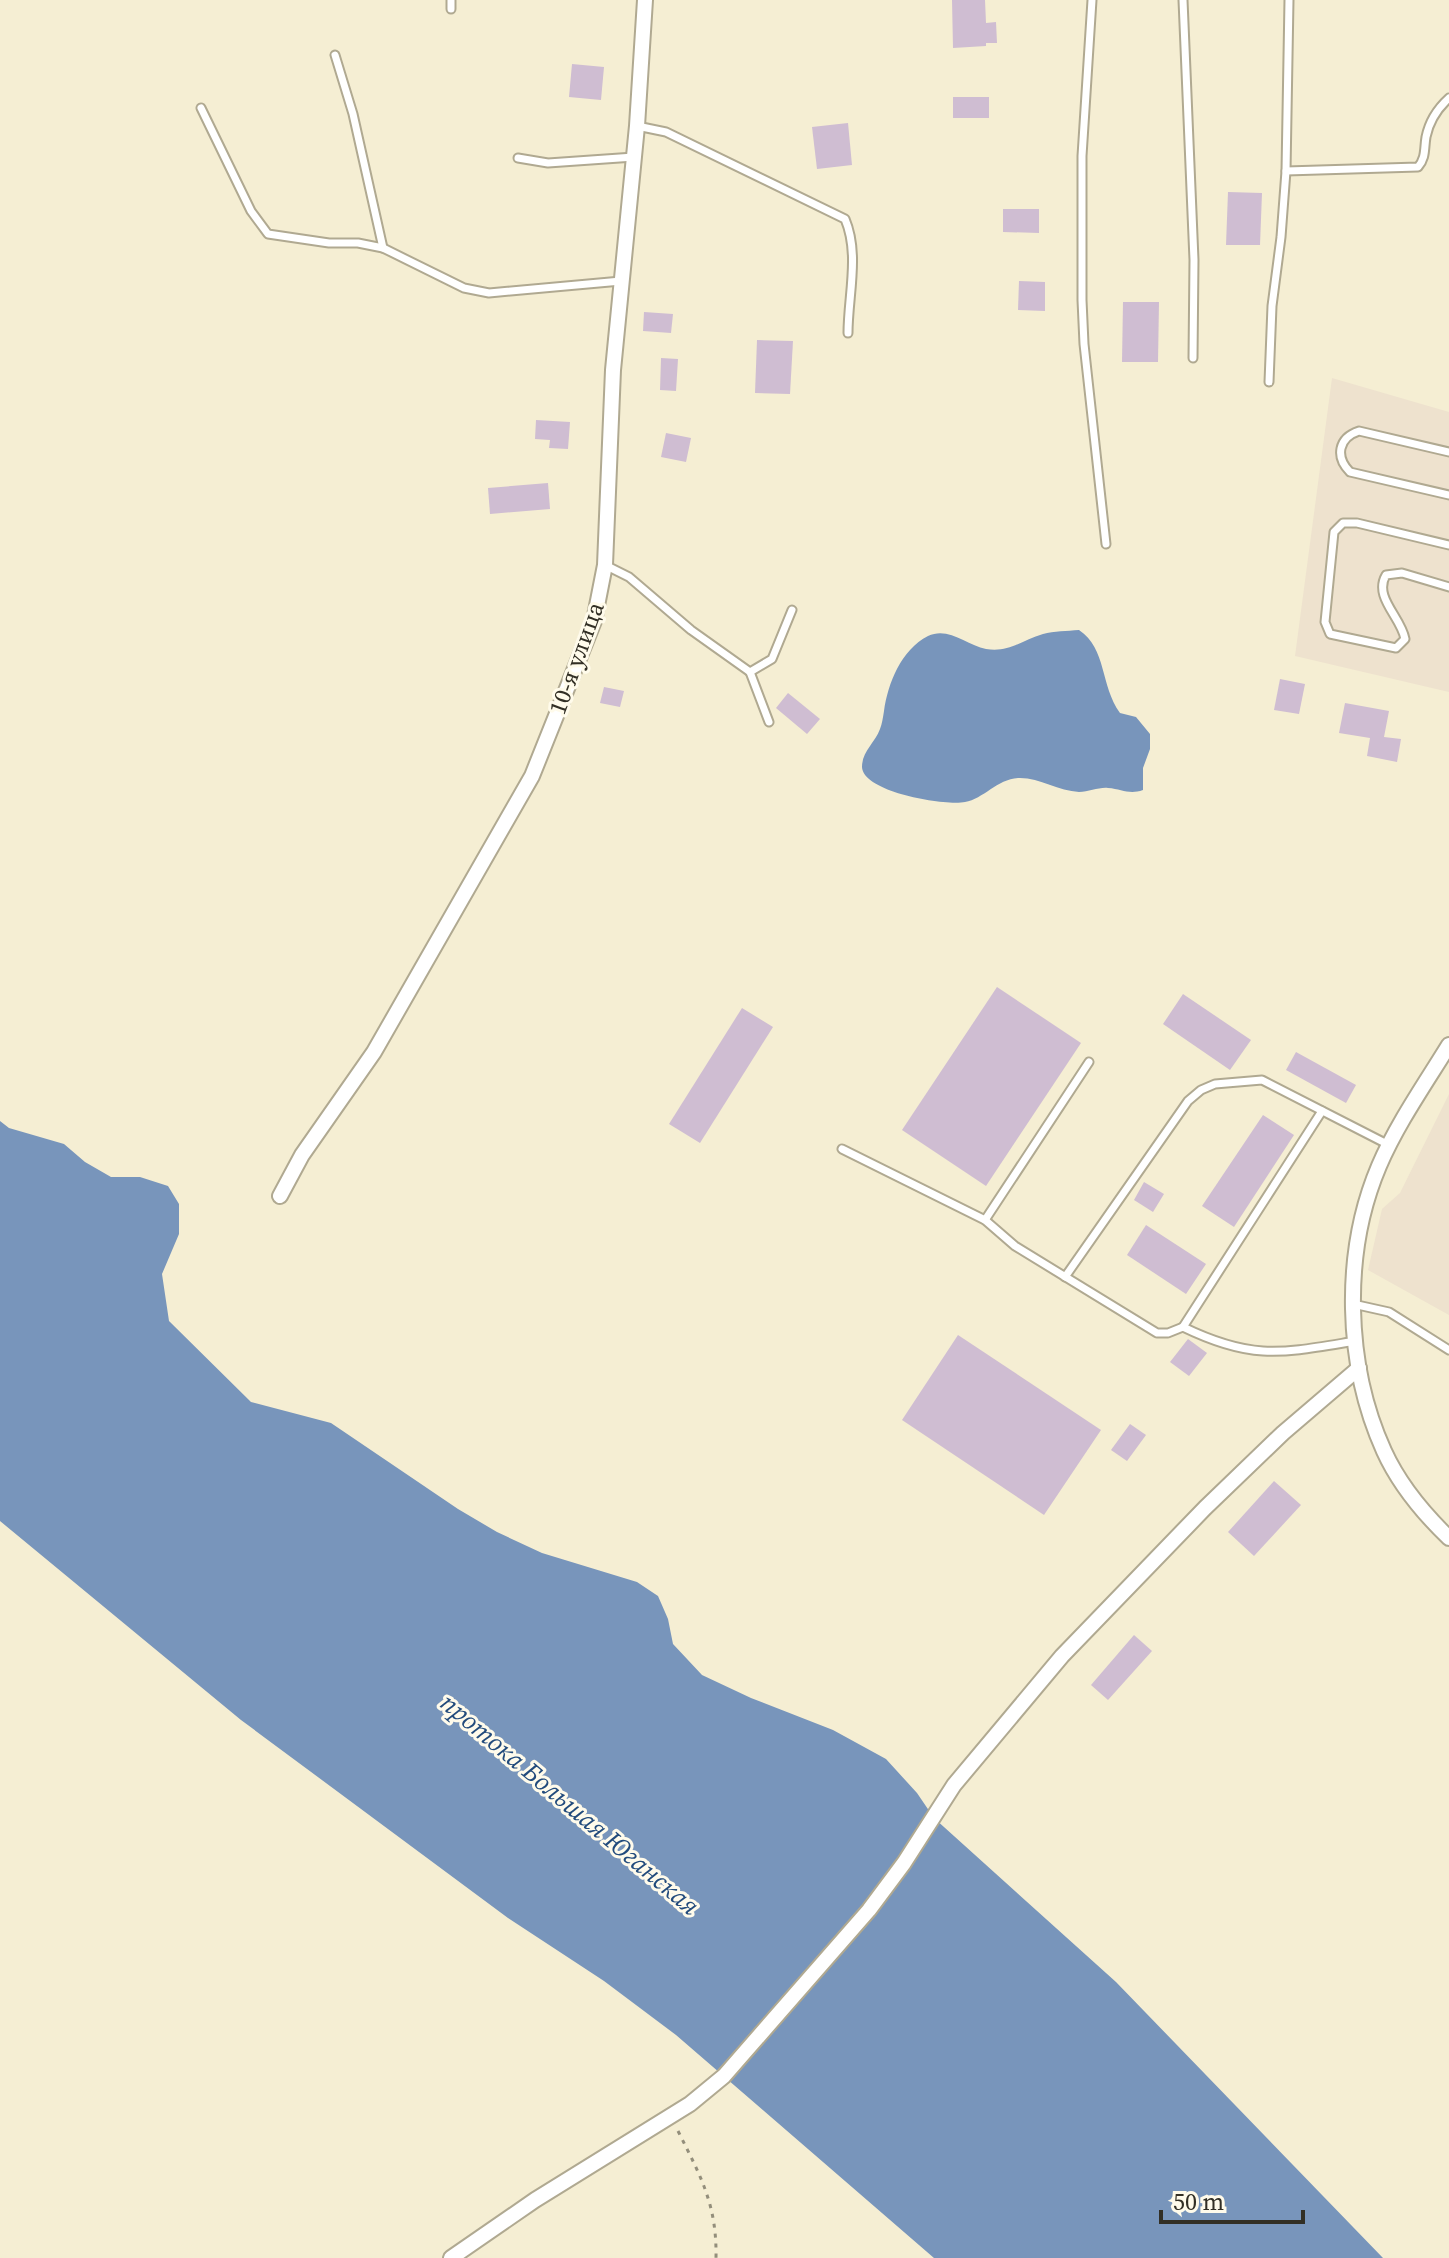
<svg xmlns="http://www.w3.org/2000/svg" width="1449" height="2258" viewBox="0 0 1449 2258" font-family="'Source Serif 4',serif">
  <style>
    .commercial { fill: #eee2ce }
    .water { fill: #7895bb }
    .building { fill: #cfbdd2 }
    .lines { fill: none; stroke-linecap: round; stroke-linejoin: round }
    .service-casing { stroke: #b0a991; stroke-width: 11 }
    .minor-casing { stroke: #b0a991; stroke-width: 18 }
    .path { stroke: #938e7b; stroke-width: 3; stroke-dasharray: 4 6; stroke-linecap: butt }
    .service { stroke: #fff; stroke-width: 7 }
    .minor { stroke: #fff; stroke-width: 14 }
    .labels { text-anchor: middle; dominant-baseline: central; stroke-width: 6; stroke-linejoin: round; paint-order: stroke }
    .street-label { font-size: 24px; fill: #322f25; stroke: #fffbeb }
    .water-label { font-size: 26px; font-style: italic; fill: #224b7c; stroke: #fffbeb }
  </style>
  <rect width="100%" height="100%" fill="#f5eed3"/>
  <g class="commercial">
    <path d="M1332,378L1449,412V692L1295,656Z"/>
    <path d="M1449,1094V1315L1368,1270L1382,1209L1400,1193Z"/>
  </g>
  <g class="water">
    <path d="M1079,630C1107,649 1100,685 1120,713L1136,717L1150,734V749L1143,768V790C1129,795 1122,789 1108,788C1099,787 1089,792 1079,792C1059,791 1040,778 1020,778C998,778 984,799 965,802C944,806 863,792 862,767C862,751 875,743 880,729C882,724 883,717 884,711C888,683 901,650 928,636C948,626 967,645 986,649C1009,653 1022,640 1043,634C1054,631 1067,631 1079,630Z"/>
    <path d="M0,1121L9,1128L64,1144L85,1162L111,1177H140L168,1186L179,1204V1234L162,1274L169,1321L251,1402L331,1423L458,1509L497,1532L542,1553L637,1582L658,1596L668,1619L673,1644L702,1675L751,1698L833,1730L886,1759L917,1793L934,1818L1116,1982L1383,2258H934L676,2035L604,1981L508,1918L241,1720L0,1521Z"/>
  </g>
  <g class="building">
    <path d="M952,0H985L986,23L996,22L997,43H986V46L953,48Z"/>
    <path d="M572,64L604,67L601,100L569,97Z"/>
    <rect x="953" y="97" width="36" height="21"/>
    <path d="M848,123L852,165L817,169L812,127Z"/>
    <path d="M1228,192L1262,193L1260,245H1226Z"/>
    <path d="M1003,209H1039V233L1003,232Z"/>
    <path d="M1019,281L1045,282V311L1018,310Z"/>
    <path d="M1123,302H1159L1158,362H1122Z"/>
    <path d="M644,312L673,314L671,333L643,331Z"/>
    <path d="M757,340L793,341L790,394L755,393Z"/>
    <path d="M661,358L678,359L676,391L660,390Z"/>
    <path d="M536,420L570,422L568,449L549,448L550,440L535,439Z"/>
    <path d="M666,433L691,438L686,462L661,457Z"/>
    <path d="M548,483L550,509L490,514L488,488Z"/>
    <path d="M1280,679L1305,684L1299,714L1274,710Z"/>
    <path d="M604,687L624,691L620,707L600,703Z"/>
    <path d="M788,693L820,719L807,734L776,708Z"/>
    <path d="M1345,703L1389,711L1384,737L1401,739L1397,762L1367,756L1370,738L1339,733Z"/>
    <path d="M997,987L1081,1043L986,1186L902,1130Z"/>
    <path d="M1183,994L1251,1040L1230,1070L1163,1024Z"/>
    <path d="M742,1008L773,1027L700,1143L669,1124Z"/>
    <path d="M1296,1052L1356,1085L1346,1103L1286,1070Z"/>
    <path d="M1263,1115L1294,1135L1234,1227L1202,1206Z"/>
    <path d="M1144,1182L1164,1194L1153,1212L1134,1200Z"/>
    <path d="M1146,1225L1206,1264L1186,1294L1127,1255Z"/>
    <path d="M958,1335L1101,1430L1044,1515L902,1420Z"/>
    <path d="M1188,1339L1207,1353L1189,1376L1170,1362Z"/>
    <path d="M1130,1424L1146,1435L1127,1461L1111,1450Z"/>
    <path d="M1274,1481L1301,1505L1254,1556L1228,1532Z"/>
    <path d="M1134,1635L1152,1651L1108,1700L1091,1685Z"/>
  </g>
  <g class="lines">
    <defs>
      <g id="service">
        <path d="M1092,0L1082,156V300L1084,344L1106,544"/>
        <path d="M1183,0L1194,260L1193,358"/>
        <path d="M451,9V0"/>
        <path d="M335,55L353,114L383,248"/>
        <path d="M201,108L251,211L268,234L329,243H358L383,248L464,288L489,293L621,281"/>
        <path d="M637,126L666,132L845,219C860,254 848,296 848,333"/>
        <path d="M518,158L548,163L634,157"/>
        <path d="M1286,171L1418,167C1426,158 1424,149 1426,137C1429,122 1438,108 1449,98"/>
        <path d="M1269,382L1272,306L1281,237L1286,171L1289,0"/>
        <path d="M1449,452L1359,431C1338,438 1335,457 1350,472L1449,495"/>
        <path d="M1449,545L1357,523H1343L1334,532L1325,622L1330,634L1396,648L1405,639C1401,617 1373,597 1386,575L1402,573L1449,587"/>
        <path d="M605,565L629,577L691,630L750,672L772,659L792,610"/>
        <path d="M750,672L769,722"/>
        <path d="M842,1149L985,1220L1015,1246L1157,1333H1168L1183,1327C1253,1361 1282,1353 1356,1341"/>
        <path d="M985,1220L1089,1062"/>
        <path d="M1065,1277L1188,1101L1201,1090L1215,1084L1262,1080L1389,1145"/>
        <path d="M1353,1304L1389,1312L1449,1350"/>
        <path d="M1183,1327L1322,1111"/>
      </g>
      <g id="minor">
        <path d="M1449,1045C1425,1084 1397,1124 1379,1166C1342,1253 1345,1365 1384,1451C1399,1484 1423,1513 1449,1538"/>
        <path d="M280,1196L302,1155L374,1052L532,776L594,621L605,565L613,370L637,126L645,0"/>
        <path d="M451,2258L535,2200L690,2104L724,2076L869,1910L904,1863L954,1785L1062,1656L1205,1508L1283,1433L1359,1368"/>
      </g>
    </defs>
    <use href="#service" class="service-casing"/>
    <use href="#minor" class="minor-casing"/>
    <path class="path" d="M678,2131C701,2177 717,2205 716,2258"/>
    <use href="#service" class="service"/>
    <use href="#minor" class="minor"/>
  </g>
  <g class="labels">
    <g class="street-label">
      <text transform="translate(576 658) rotate(-70)">10-я улица</text>
    </g>
    <g class="water-label">
      <text transform="translate(570 1804) rotate(40)">протока Большая Юганская</text>
    </g>
  </g>
  <path d="M1161 2210v12h142v-12" fill="none" stroke="#322f25" stroke-width="4"/>
  <text x="1173" y="2210" font-size="24" fill="#322f25" stroke="#fffbeb" stroke-width="6" paint-order="stroke">50 m</text>
</svg>
